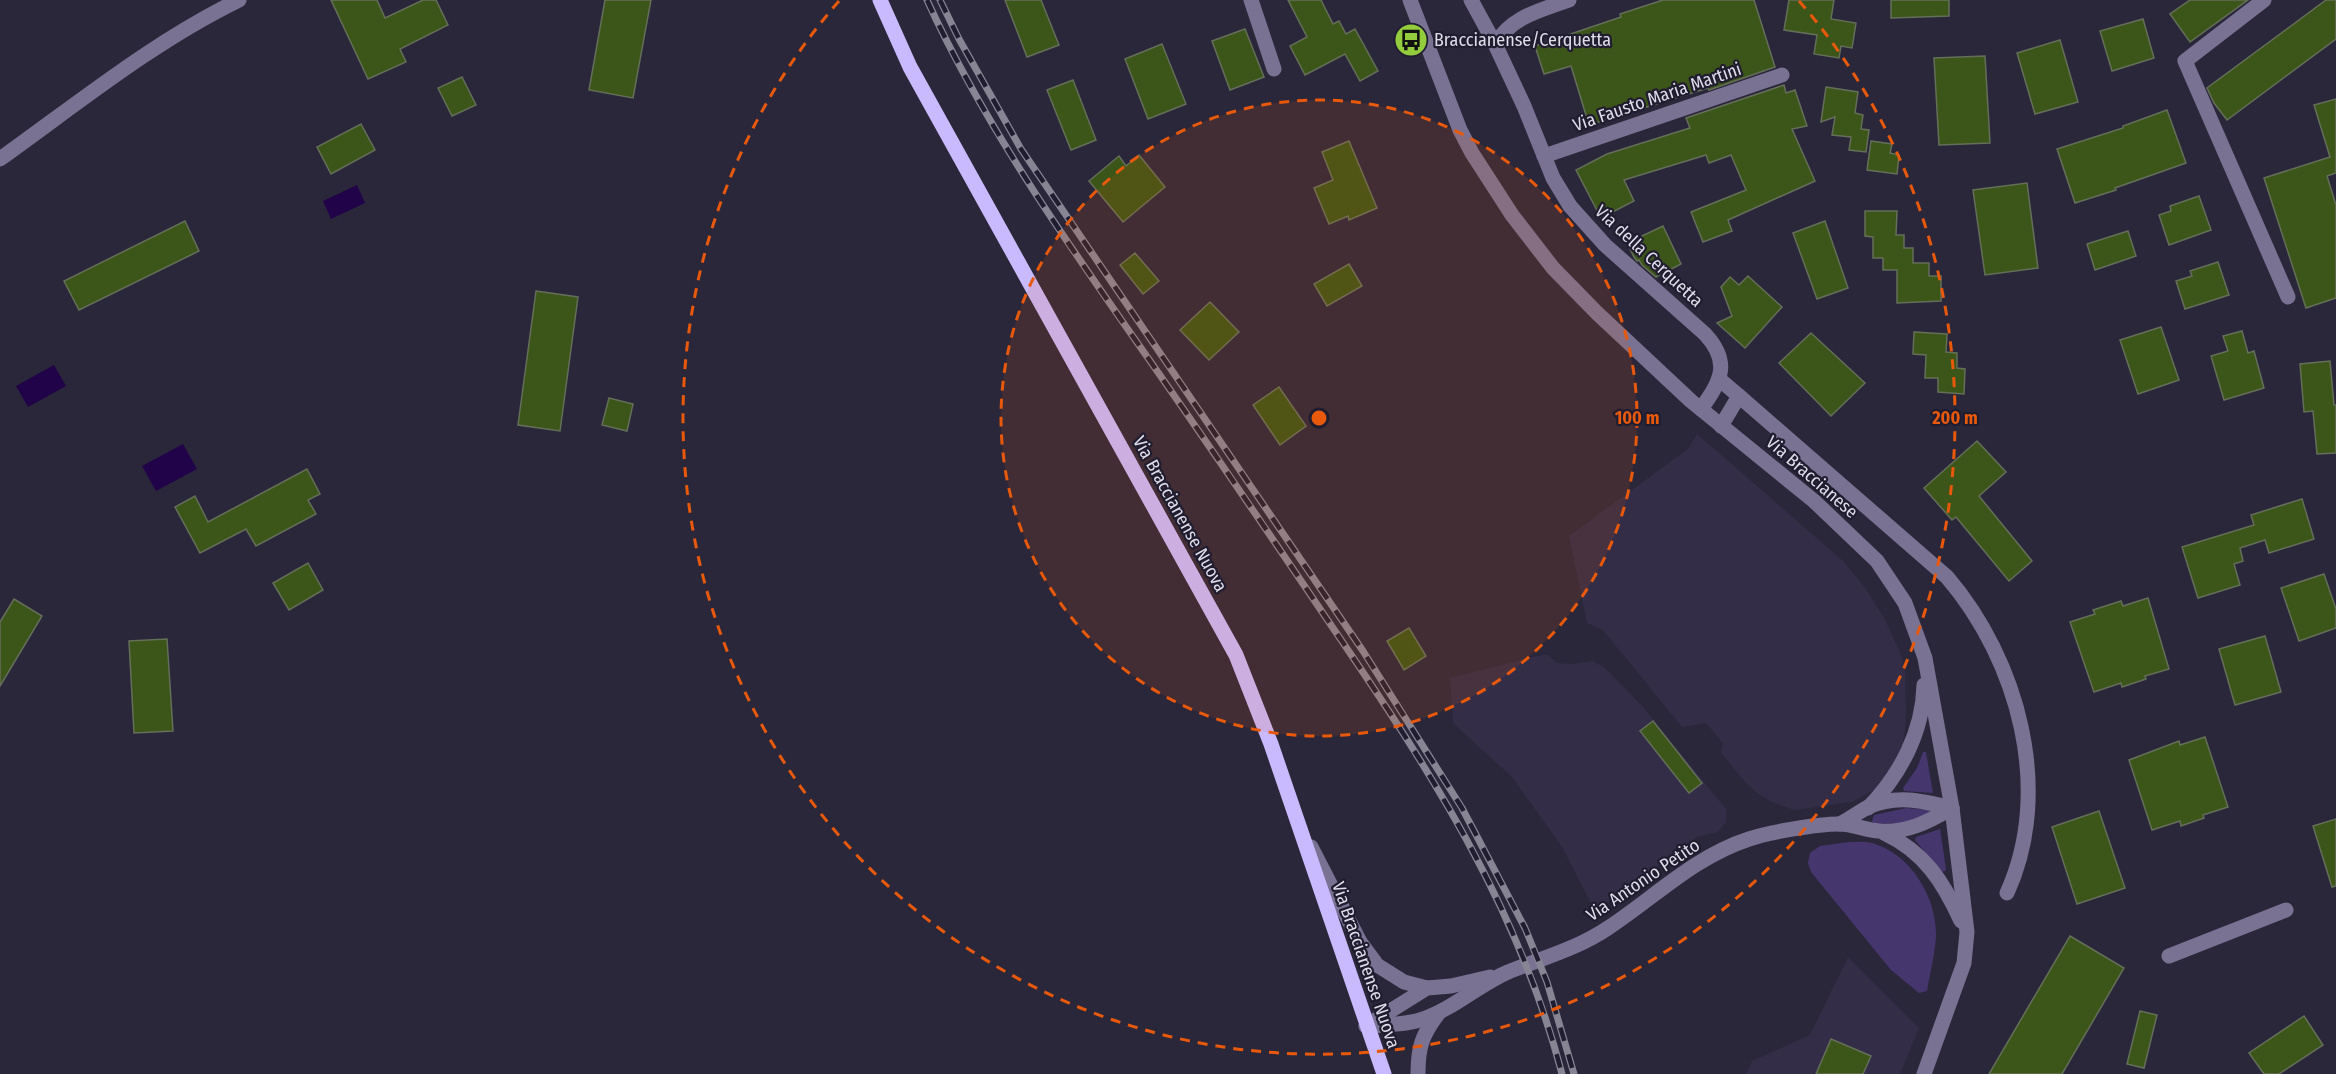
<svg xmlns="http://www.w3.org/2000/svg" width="2336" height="1074" viewBox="0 0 2336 1074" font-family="'Fira Sans Condensed',sans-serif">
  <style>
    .built { fill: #332d47 }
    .green { fill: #45366e }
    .water { fill: #200348 }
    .building { fill: #3c5519; stroke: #646f59; stroke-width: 1.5 }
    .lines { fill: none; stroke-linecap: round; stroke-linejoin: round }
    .minor { stroke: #797293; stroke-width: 15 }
    .major { stroke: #c9baff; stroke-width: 15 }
    .rail-casing { stroke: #878494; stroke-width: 7 }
    .rail { stroke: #211d30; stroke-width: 4.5; stroke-dasharray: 14; stroke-linecap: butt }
    .ring { fill: none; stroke: #e8590c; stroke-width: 3; stroke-dasharray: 10 8 }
    .labels { text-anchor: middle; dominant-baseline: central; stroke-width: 4.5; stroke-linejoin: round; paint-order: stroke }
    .poi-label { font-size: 18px; fill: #dfddea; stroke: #211d30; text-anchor: start }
    .street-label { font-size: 18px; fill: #dfddea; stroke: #211d30 }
    .centre { fill: #e8590c; stroke: #211d30; stroke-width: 3 }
    .ring-label { font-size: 18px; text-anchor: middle; font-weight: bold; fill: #e8590c; stroke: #211d30; stroke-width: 4.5; stroke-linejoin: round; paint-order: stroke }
  </style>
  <rect width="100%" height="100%" fill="#2b273a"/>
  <g class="built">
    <path d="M1697,434L1842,560L1866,589L1884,618L1900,652L1905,668L1906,721L1902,751L1878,788L1852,802L1794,810L1772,802L1757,793L1746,783L1721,753L1723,743L1706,723L1682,727L1603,630L1587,623L1569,536L1688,449Z"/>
    <path d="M1542,655H1548L1557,663L1572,664L1592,661L1604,667L1642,706L1726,809V822L1718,832L1697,837L1613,899L1594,909L1562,847L1512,777L1453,723L1450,678Z"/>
    <path d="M1848,957L1919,1028L1900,1074H1746L1752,1061L1810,1035Z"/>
  </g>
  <g class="green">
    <path d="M1923,752H1926L1933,793L1904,791L1903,788L1917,768Z"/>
    <path d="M1906,808L1929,810L1931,814L1906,823L1874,824L1872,821L1874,815Z"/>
    <path d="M1940,829L1946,869L1945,871L1941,872L1915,840L1916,837Z"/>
    <path d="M1849,842C1856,842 1865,841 1872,843C1911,854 1937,898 1936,936C1935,954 1930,973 1927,991L1919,993L1891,970L1811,872L1808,863L1810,853L1820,846Z"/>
  </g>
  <g class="water">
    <path d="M357,185L365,203L331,219L323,201Z"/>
    <path d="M54,365L66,386L28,407L16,386Z"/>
    <path d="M183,444L197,469L156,491L142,466Z"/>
  </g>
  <g class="building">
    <path d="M331,0H377L385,18L423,0H436L448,25L400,49L406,62L368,79Z"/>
    <path d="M605,0H651L633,98L589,90Z"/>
    <path d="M1005,0H1041L1059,45L1027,57Z"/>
    <path d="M1288,0H1321L1333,24L1339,21L1346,34L1355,29L1378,71L1360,81L1345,54L1305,75L1290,46L1307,37Z"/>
    <path d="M1663,0H1754L1775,67L1709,90L1708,88L1589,125L1571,66L1544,74L1535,46L1621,17L1620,14Z"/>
    <path d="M1789,0H1834L1831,19L1856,23L1852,48L1841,46L1839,58L1814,54L1817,35L1784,30Z"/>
    <path d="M1891,0H1949V16L1891,18Z"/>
    <path d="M2190,0H2248L2190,42L2170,14Z"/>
    <path d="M2326,0H2336V39L2227,120L2214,103L2207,88Z"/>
    <path d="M2143,19L2154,58L2112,71L2100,31Z"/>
    <path d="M1245,29L1264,77L1230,90L1212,41Z"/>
    <path d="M2060,40L2078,102L2035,114L2017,53Z"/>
    <path d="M1162,44L1186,104L1148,119L1125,59Z"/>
    <path d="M1985,56L1990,143L1939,145L1934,58Z"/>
    <path d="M462,77L476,105L452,116L438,88Z"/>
    <path d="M1073,80L1096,140L1071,150L1047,90Z"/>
    <path d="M1784,85L1786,93L1795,90L1807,126L1792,129L1815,181L1728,220L1732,231L1703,242L1691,212L1746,190L1731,155L1709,163L1706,155L1624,180L1634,201L1601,218L1576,170L1607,154L1690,128L1686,118Z"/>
    <path d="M1826,87L1858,92L1855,113L1863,115L1861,129L1869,130L1866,152L1849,150L1851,137L1832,135L1835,117L1821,122Z"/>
    <path d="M2336,99V173L2327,176L2336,205V298L2306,308L2264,178L2330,157L2314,105Z"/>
    <path d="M2167,110L2186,163L2115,188L2116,190L2075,203L2057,149L2123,128V126Z"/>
    <path d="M361,124L375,150L331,174L317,147Z"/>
    <path d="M1349,141L1377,208L1349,220L1348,216L1329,224L1314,188L1333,180L1322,152Z"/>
    <path d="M1871,141L1892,144L1890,153L1899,155L1897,174L1867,170Z"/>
    <path d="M1139,155L1165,187L1123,222L1089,181L1119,156L1126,166Z"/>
    <path d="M2027,183L2038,268L1985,275L1973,190Z"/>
    <path d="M2199,196L2211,230L2169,245L2159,215L2171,211L2170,206Z"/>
    <path d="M1865,211H1897L1896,235H1904V248H1913V263H1929V276H1941V301L1897,303V270H1883V258H1873V237L1865,236Z"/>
    <path d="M185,221L199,251L79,310L64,281Z"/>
    <path d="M1825,221L1848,288L1817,299L1793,233Z"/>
    <path d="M1663,226L1681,264L1656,277L1642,265L1639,260L1637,261L1634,257L1627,243Z"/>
    <path d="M2128,231L2136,256L2095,270L2087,244Z"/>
    <path d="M1135,253L1159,281L1143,294L1120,265Z"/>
    <path d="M2218,262L2229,295L2185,309L2176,281L2192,276L2190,271Z"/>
    <path d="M1349,264L1362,286L1327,306L1314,284Z"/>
    <path d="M1748,276L1782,307L1745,348L1717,323L1732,316L1721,287L1730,277L1739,285Z"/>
    <path d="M536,291L578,297L560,431L518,425Z"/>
    <path d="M1210,302L1239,332L1209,360L1180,330Z"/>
    <path d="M2161,327L2179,380L2138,394L2120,340Z"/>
    <path d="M2242,331L2248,353L2254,351L2264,388L2224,400L2211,356L2228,351L2223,336Z"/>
    <path d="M1914,332L1947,334L1946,352L1957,353V368L1965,369L1964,394L1938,392V378H1925L1926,355L1913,354Z"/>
    <path d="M1811,333L1865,383L1831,416L1779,363Z"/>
    <path d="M2330,361L2334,405H2336V453L2317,454L2313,411L2304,412L2300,364Z"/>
    <path d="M1279,387L1306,426L1280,445L1253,405Z"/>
    <path d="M609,398L633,404L627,431L602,425Z"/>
    <path d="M1977,441L2006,472L1979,496L2032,561L2009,581L1956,517L1952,520L1924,488Z"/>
    <path d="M307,469L320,494L308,500L316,514L256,546L246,529L200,553L175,507L195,496L208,522Z"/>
    <path d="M2302,499L2314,539L2269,553L2265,540L2240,548L2243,561L2234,564L2240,585L2198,598L2182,547L2254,525L2251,515Z"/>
    <path d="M308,563L323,590L289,610L273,583Z"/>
    <path d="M2324,574L2336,609V628L2299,641L2281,588Z"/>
    <path d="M2148,598L2169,669L2145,676L2146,679L2122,687L2121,683L2094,692L2070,622L2095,614L2093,610L2121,601L2123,606Z"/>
    <path d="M14,599L42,616L0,686V622Z"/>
    <path d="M1409,628L1426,656L1404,670L1387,641Z"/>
    <path d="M2265,636L2281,692L2235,705L2219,649Z"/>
    <path d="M167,639L173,731L134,733L129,641Z"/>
    <path d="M1653,721L1702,783L1689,793L1640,731Z"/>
    <path d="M2205,737L2228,807L2203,815L2204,818L2181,826L2180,821L2152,830L2129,760L2179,741L2180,745Z"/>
    <path d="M2099,811L2125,888L2077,904L2052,827Z"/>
    <path d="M2336,819V886L2332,887L2313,826Z"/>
    <path d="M2070,936L2124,968L2062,1074H1989Z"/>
    <path d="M2140,1011L2157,1015L2144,1068L2127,1064Z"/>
    <path d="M2304,1016L2323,1045L2279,1074H2264L2249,1053Z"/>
    <path d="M1831,1039L1871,1056L1863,1074H1816Z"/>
  </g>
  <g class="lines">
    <g class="minor">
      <path d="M1251,0L1274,69"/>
      <path d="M1410,0L1460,130L1472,153L1512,215L1553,268L1597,313L1691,401L1814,501L1877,561L1905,603L1925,658L1952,808L1967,932L1964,963L1924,1074"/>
      <path d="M1471,0L1495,44"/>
      <path d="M1569,0C1539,11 1513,16 1495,44L1524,106L1553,178L1570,206L1605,245L1705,334C1732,363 1720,382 1701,409"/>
      <path d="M2264,0L2185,61L2288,297"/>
      <path d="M1544,156L1782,75"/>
      <path d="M0,159C77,104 153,42 239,0"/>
      <path d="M1719,379L1739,396L1721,426"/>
      <path d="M1739,396L1947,577C2018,660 2054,790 2007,893"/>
      <path d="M1868,808C1900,775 1923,732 1924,685"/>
      <path d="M1840,824C1849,819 1859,812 1868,807C1897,794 1923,801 1952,808"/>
      <path d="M1884,833C1924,852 1943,881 1961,921"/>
      <path d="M1311,847L1360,942L1377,965L1404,982L1427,988"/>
      <path d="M2169,956L2286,910"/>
      <path d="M1366,1026C1384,1025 1403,1025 1420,1020C1452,1010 1478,985 1508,972C1542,958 1577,949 1608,928C1655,897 1694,857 1749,839C1769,832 1818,824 1839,824C1852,824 1866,830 1879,831C1907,833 1928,822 1952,808"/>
      <path d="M1366,1026L1427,988L1451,986L1490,977"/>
      <path d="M1418,1074C1418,1047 1422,1035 1438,1014"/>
    </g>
    <path class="major" d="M880,0L910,67L1236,655L1271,744L1384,1074"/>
    <defs>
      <g id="rail">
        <path d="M927,0C985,127 1068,244 1148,358C1211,448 1272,538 1333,628C1430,770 1518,906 1562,1074"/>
        <path d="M940,0L959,39L1021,149L1363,651L1462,808L1525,928L1547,982L1574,1074"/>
      </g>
    </defs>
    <use href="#rail" class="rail-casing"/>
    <use href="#rail" class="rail"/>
  </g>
  <circle cx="1319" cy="418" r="318" fill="#e8590c" fill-opacity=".12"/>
  <g class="ring">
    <circle cx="1319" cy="418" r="318"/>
    <path d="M1799 1A636 636 0 1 1 839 1"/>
  </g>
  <defs>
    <symbol id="bus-disc" viewBox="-11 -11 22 22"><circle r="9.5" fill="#93cc3d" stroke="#211d30"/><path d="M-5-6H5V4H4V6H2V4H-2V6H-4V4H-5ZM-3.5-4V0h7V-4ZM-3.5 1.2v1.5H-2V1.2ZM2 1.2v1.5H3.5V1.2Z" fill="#111"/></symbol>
  </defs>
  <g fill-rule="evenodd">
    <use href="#bus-disc" x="1392" y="21" width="38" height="38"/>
  </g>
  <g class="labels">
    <g class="poi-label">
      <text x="1434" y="40">Braccianense/Cerquetta</text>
    </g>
    <g class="street-label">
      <text transform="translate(1657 97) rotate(-19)">Via Fausto Maria Martini</text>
      <text transform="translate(1649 256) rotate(43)">Via della Cerquetta</text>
      <text transform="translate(1812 477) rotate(41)">Via Braccianese</text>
      <text transform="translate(1180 514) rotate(61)">Via Braccianense Nuova</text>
      <text transform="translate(1643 880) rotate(-34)">Via Antonio Petito</text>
      <text transform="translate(1366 965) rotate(71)">Via Braccianense Nuova</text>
    </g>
  </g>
  <circle cx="1319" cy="418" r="9" class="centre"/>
  <g class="ring-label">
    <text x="1637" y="424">100 m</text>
    <text x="1955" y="424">200 m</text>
  </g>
</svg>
